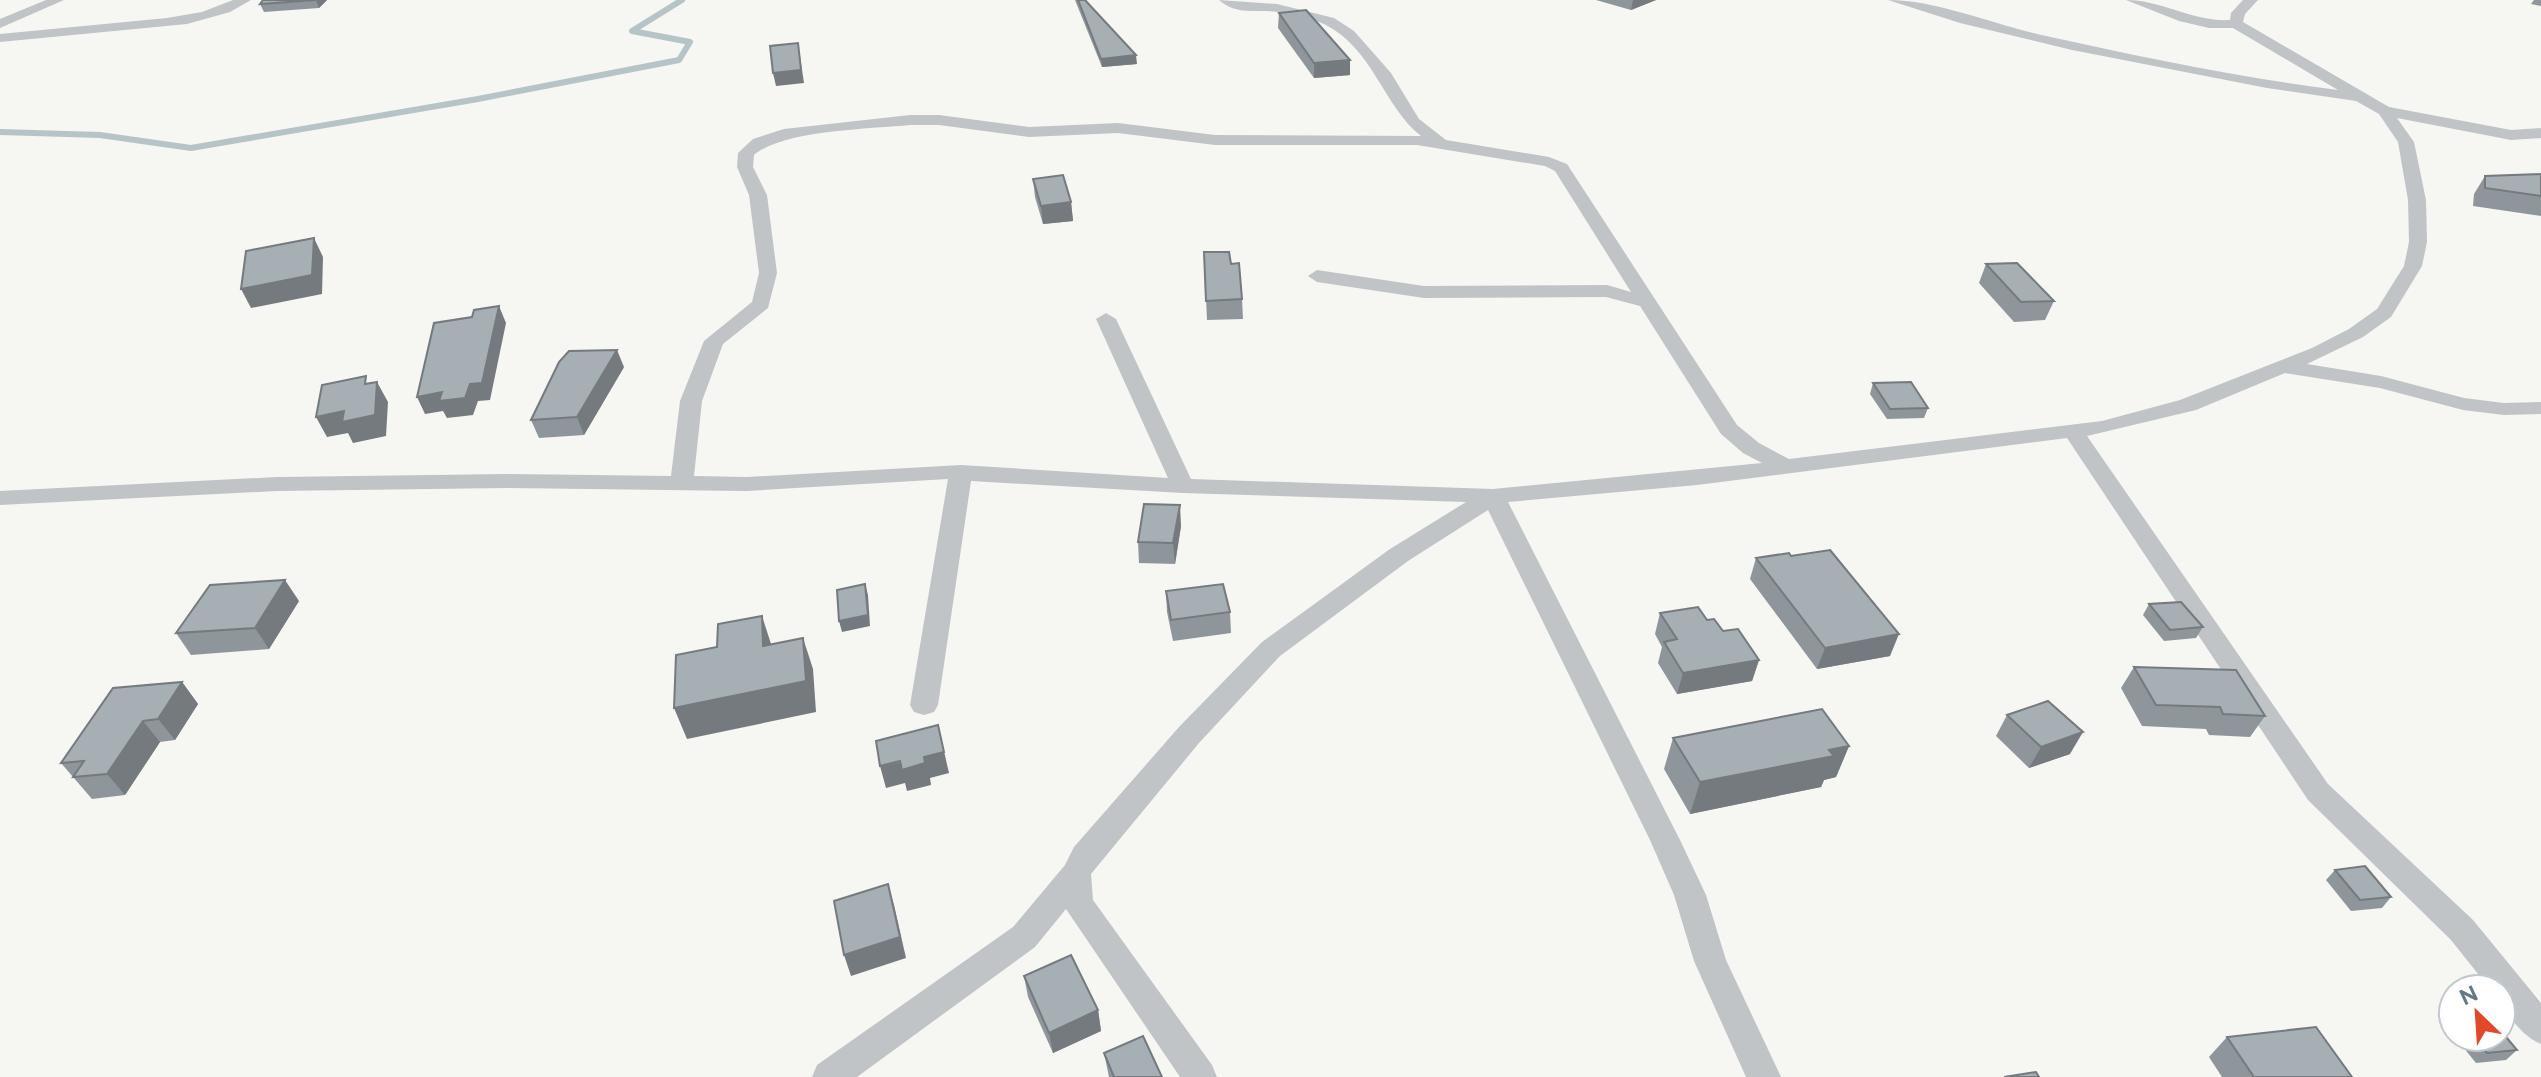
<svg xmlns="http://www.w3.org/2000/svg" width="2541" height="1077" viewBox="0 0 2541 1077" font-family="Raleway,sans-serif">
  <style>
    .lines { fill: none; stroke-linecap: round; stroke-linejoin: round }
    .stream { stroke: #b6c4c7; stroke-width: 6 }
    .street { fill: #c0c4c7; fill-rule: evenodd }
    .wall { fill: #8f969b }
    .shaded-wall { fill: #747a7e }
    .building { fill: #a6afb4; stroke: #747a7e; stroke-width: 2 }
  </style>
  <rect width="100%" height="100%" fill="#f6f6f3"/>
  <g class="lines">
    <path class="stream" d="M0,132L100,135L191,148L478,99L679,60L690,42L632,31L682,0"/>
    <g class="street">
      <path d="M46,0H64L0,28V19Z"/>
      <path d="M233,0H251L230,12L187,24L0,42V34L167,18L202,12Z"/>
      <path d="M1219,0L1277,4L1334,18L1354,31L1391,73L1419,119L1446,140L1549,157L1567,164L1737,425L1759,443L1789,459L2102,421L2180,400L2312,348L2349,329L2377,309L2404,266L2409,242L2408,200L2398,142L2379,114L2356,101L2267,88L2072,50L1960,23L1888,0C1935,0 1990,23 2037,34C2136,56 2237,77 2338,90L2233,28H2209L2179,21L2126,0C2162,0 2193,22 2230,20L2231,13L2243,0H2258L2245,14L2243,22L2389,107L2511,130L2541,128V138L2511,140L2397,118L2414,142L2426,200L2427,242L2422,266L2391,317L2363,337L2307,364L2381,376L2464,398L2504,403L2541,402V414L2504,415L2463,410L2380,388L2285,373L2196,410L2087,436L2328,784L2473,920L2541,1003V1044C2521,1036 2501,1010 2501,989H2490L2451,940L2308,800L2067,438L1697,485L1508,502L1680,840L1706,895L1726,960L1781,1077H1746L1694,961L1674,895L1650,840L1488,510L1408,561L1280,656L1199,743L1091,874L1093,900L1212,1065L1217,1077H1180L1066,909L1035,947L857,1077H812L817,1065L1013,927L1065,865L1074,847L1179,727L1262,642L1390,549L1466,502L1183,493L971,481L938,705L934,712L924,715L914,712L910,705L948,479L747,491L507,488L277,491L0,505V491L277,477L507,474L671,476L680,401L704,341L752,302L759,273L749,195L737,167L738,153L753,139L784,129L910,115H939L1029,127L1118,123L1215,135L1421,136C1384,107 1373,49 1326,25C1312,18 1292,14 1278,12C1256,9 1237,16 1219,0ZM910,125H939L1029,137L1118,133L1215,145H1417L1545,166L1555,171L1631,292L1607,285L1424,286L1317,270L1308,276L1317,282L1424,298L1606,297L1640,306L1721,434L1743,453L1762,463L1493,489L1191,479L1116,319L1106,313L1096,319L1168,478L961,465L747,477L694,476L702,401L723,344L768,308L777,273L767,195L753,167L754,155C783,130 870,129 910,125Z"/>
    </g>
  </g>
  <g class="wall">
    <path d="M327,0L319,8L264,12L260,4Z"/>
    <path d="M1075,0H1085L1137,64L1102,67Z"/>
    <path d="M1596,0H1656L1631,10Z"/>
    <path d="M2534,0H2541V6L2531,4Z"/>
    <path d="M1279,13L1350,75L1314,78L1278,28Z"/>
    <path d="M2541,174V216L2473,206L2474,194L2485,176Z"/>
    <path d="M1033,179L1071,202L1073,221L1043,224L1035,197Z"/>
    <path d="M1204,252L1231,264L1242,299L1243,319L1207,320Z"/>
    <path d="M1986,264L2054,301L2045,320L2014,322L1979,283Z"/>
    <path d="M624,367L584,435L539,438L531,420Z"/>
    <path d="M1873,383L1928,408L1924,418L1887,419L1870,394Z"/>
    <path d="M1181,526L1175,564L1139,563L1138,542Z"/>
    <path d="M1756,558L1890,656L1817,669L1750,579Z"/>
    <path d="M1166,591L1230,612L1231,633L1173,641L1167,612Z"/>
    <path d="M299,601L269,649L191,655L176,633Z"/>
    <path d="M2149,604L2203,627L2196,638L2164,641L2143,615Z"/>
    <path d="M1660,613L1707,620L1723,631L1759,660L1752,681L1677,694L1658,663L1662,647L1655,634Z"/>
    <path d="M2134,667L2265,716L2250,737L2209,735L2206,729L2142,726L2121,688Z"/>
    <path d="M182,682L198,704L175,740L160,742L125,795L92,799L61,763Z"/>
    <path d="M2007,715L2070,754L2029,768L1996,736Z"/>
    <path d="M1673,738L1849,746L1836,777L1824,780L1821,787L1690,814L1664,769Z"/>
    <path d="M2335,870L2391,897L2382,908L2351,911L2326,880Z"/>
    <path d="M1024,976L1098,1010L1101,1031L1053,1053L1028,997Z"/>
    <path d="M2227,1037L2352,1077H2222L2209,1057Z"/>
    <path d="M2455,1037H2501L2517,1050L2506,1060L2476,1063Z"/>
    <path d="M1104,1053L1162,1077H1109Z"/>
  </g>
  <g class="shaded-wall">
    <path d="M316,0H327L319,8Z"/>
    <path d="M1633,0H1656L1631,10Z"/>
    <path d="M798,43L804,83L776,86L773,73Z"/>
    <path d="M1136,55L1137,64L1102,67L1101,59Z"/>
    <path d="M1350,60V75L1314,78V63Z"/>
    <path d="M1071,202L1073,221L1043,224L1041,206Z"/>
    <path d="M314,238L323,257L322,294L251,308L241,289Z"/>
    <path d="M499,306L506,323L490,400L478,401L473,415L447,418L443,411L425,414L417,397Z"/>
    <path d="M617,350L624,367L584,435L577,417Z"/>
    <path d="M377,382L388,402L386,436L353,443L348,433L327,437L316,417L344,411Z"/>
    <path d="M1180,505L1181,526L1175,564L1173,543Z"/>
    <path d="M285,580L299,601L269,649L255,628Z"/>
    <path d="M865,584L868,595L870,626L842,632L839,621Z"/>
    <path d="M762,616L772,647L763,646Z"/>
    <path d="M1899,634L1890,656L1817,669L1825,648Z"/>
    <path d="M803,638L813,669L816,712L687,739L674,708Z"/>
    <path d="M1759,660L1752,681L1677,694L1683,673Z"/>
    <path d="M182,682L198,704L175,740L158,719Z"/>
    <path d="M143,721L160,742L125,795L107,774Z"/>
    <path d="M938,725L949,773L930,778L931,785L907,791L905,783L886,788L880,766L924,757Z"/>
    <path d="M2083,732L2070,754L2029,768L2041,747Z"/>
    <path d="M1849,746L1836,777L1824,780L1821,787L1690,814L1700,782Z"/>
    <path d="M888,884L894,905L906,958L851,976L844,955Z"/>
    <path d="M1098,1010L1101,1031L1053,1053L1049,1033Z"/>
  </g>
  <g class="building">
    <path d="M263,0H316L260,4Z"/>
    <path d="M1078,0H1085L1136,55L1101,59Z"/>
    <path d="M1306,10L1350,60L1314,63L1279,13Z"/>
    <path d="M798,43L801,70L773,73L770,46Z"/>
    <path d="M2541,174V196L2485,188V176Z"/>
    <path d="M1063,175L1071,202L1041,206L1033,179Z"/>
    <path d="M314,238L312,275L241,289L246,251Z"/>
    <path d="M1204,252H1229L1231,264L1239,263L1242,299L1206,301Z"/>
    <path d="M2017,263L2054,301L2021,302L1986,264Z"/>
    <path d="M499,306L482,383L470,384L465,398L439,401L442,392L417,397L434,323L472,317L474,310Z"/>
    <path d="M617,350L577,417L531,420L559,362L569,351Z"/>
    <path d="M366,376L365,384L377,382L375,415L342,422L344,411L316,417L322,385Z"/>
    <path d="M1911,382L1928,408L1890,409L1873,383Z"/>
    <path d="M1144,504L1180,505L1173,543L1138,542Z"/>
    <path d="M1830,550L1899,634L1825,648L1756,558L1789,553L1791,556Z"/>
    <path d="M285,580L255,628L176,633L210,585Z"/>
    <path d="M865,584L868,615L839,621L837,590Z"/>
    <path d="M1223,584L1230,612L1171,620L1166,591Z"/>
    <path d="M2181,602L2203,627L2170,630L2149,604Z"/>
    <path d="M1698,607L1707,620L1714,619L1723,631L1738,629L1759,660L1683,673L1664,642L1677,639L1660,613Z"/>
    <path d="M762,616L763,646L803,638L806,681L674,708L676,655L717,647L718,624Z"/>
    <path d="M2134,667L2236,670L2265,716L2223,714L2220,707L2156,705Z"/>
    <path d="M182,682L158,719L143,721L107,774L73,777L84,761L61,763L113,688Z"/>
    <path d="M2048,701L2083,732L2041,747L2007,715Z"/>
    <path d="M1822,709L1849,746L1829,750L1834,756L1700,782L1673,738Z"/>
    <path d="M938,725L944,752L924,757L925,763L902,770L900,761L880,766L876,741Z"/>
    <path d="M2365,866L2391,897L2360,900L2335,870Z"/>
    <path d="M888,884L900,937L844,955L834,901Z"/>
    <path d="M1071,955L1098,1010L1049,1033L1024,976Z"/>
    <path d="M2316,1027L2352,1077H2254L2227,1037Z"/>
    <path d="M2501,1031L2517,1050L2487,1053L2474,1037H2501Z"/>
    <path d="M1143,1036L1162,1077H1114L1104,1053Z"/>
    <path d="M2036,1072L2039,1077H2004Z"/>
  </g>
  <g transform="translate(2477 1013) rotate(335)"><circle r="38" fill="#ffffff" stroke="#c2c9ce" stroke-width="2"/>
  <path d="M0-6L14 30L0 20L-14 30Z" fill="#e04929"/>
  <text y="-12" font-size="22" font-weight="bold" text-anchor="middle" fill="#667884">N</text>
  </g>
</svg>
